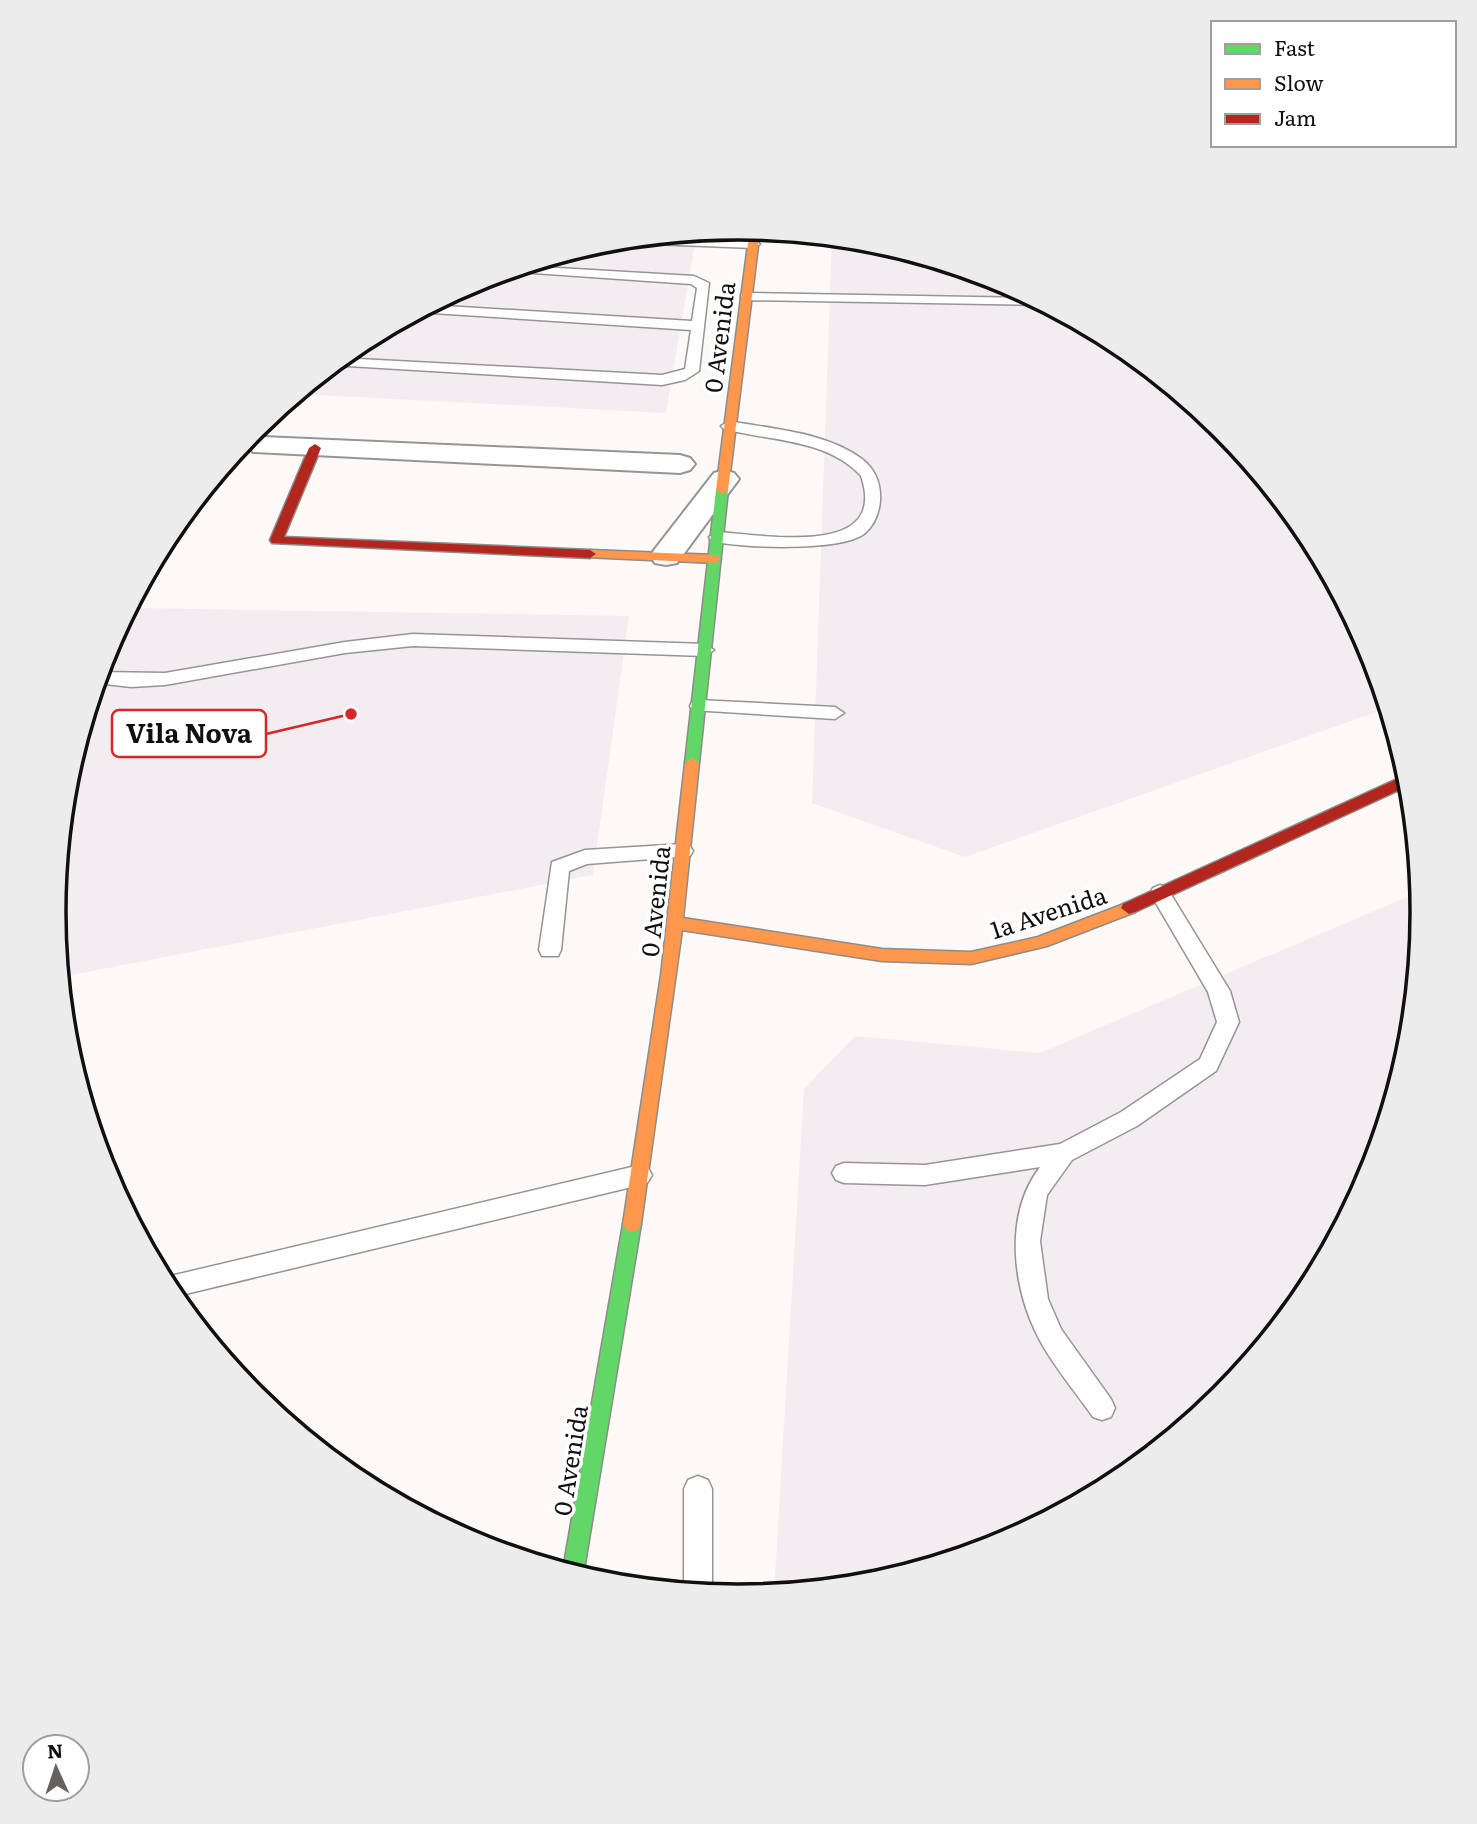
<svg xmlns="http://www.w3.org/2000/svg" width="1477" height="1824" viewBox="0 0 1477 1824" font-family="Literata,serif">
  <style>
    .industrial { fill: #f3edf2 }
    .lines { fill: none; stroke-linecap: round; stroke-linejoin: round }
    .lane-casing { stroke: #969594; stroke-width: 3 }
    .street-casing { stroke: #969594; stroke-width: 4 }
    .fast-casing { stroke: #8d8c8a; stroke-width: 3 }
    .slow-casing { stroke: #8d8c8a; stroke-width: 3 }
    .jam-casing { stroke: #8d8c8a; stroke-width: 3 }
    .lane { fill: #fffefe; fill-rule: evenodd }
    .street { fill: #fffefe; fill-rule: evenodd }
    .fast { fill: #63d668; fill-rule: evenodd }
    .slow { fill: #ff974d; fill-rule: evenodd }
    .jam { fill: #b3261e; fill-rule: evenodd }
    .labels { text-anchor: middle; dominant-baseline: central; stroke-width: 7; stroke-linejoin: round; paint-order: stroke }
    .street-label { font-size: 24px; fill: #101010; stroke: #fff }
    .rim { fill: none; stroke: #101010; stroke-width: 3.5 }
    .leader { fill: none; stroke: #d62828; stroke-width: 2.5 }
    .callout-dot { fill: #d62828; stroke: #fff; stroke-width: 2.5 }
    .callout { fill: #fff; stroke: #d62828; stroke-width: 2.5 }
    .callout-label { font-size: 26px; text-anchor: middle; font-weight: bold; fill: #101010 }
  </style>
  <rect width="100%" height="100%" fill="#fcf9f6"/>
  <g class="industrial">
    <path d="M697,232L666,413L297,394L359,343L477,280L605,241Z"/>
    <path d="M832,237L872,241L1001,280L1119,343L1223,428L1308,532L1371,651L1388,708L965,857L812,803Z"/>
    <path d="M195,500L139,608L629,616L593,875L61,977L54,912L67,778L106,650L170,532Z"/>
    <path d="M1421,891L1423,912L1410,1046L1371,1174L1307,1292L1222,1396L1118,1481L1000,1544L872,1583L774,1593L804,1089L855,1036L1040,1053Z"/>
  </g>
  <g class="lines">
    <defs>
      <g id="lane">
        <path d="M654,236L753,240L760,244L753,248L628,243L621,239Z"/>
        <path d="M524,266L694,276L709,283L699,371L685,380L662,385L331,365L340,358L662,375L685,369L691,330L417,312L429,305L692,321L697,288L691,284L506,271Z"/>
        <path d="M746,293L1034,298L1047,305L741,300V294Z"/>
        <path d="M729,421C772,429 826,432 862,459C876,470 881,484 880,501C879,513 874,526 864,534C839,552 741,548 711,541L709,537L717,532C760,534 890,560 861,476C828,439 769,441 724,429L721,426Z"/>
        <path d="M413,634L705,644L714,650L705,656L413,646L345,653L165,685L131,687L96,683L100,672L165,673L345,642Z"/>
        <path d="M699,700L835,707L844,713L835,719L692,710L690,706L692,702Z"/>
        <path d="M683,844L690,846L693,851L690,856L587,864L569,871L561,950L558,956H542L539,950L552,862L585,850Z"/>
        <path d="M1160,885L1167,888L1230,991L1239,1022L1216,1071L1137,1126L1072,1160L1047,1195L1040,1241L1048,1299L1061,1329L1111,1399L1115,1408L1111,1417L1102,1420L1093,1417C1076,1393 1057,1370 1043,1346C1013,1294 1002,1217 1040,1167L925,1185L844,1183L836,1180L832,1173L836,1166L844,1163L925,1165L1060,1144L1121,1112L1200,1059L1217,1022L1208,992L1150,893L1153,888Z"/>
        <path d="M640,1165L648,1168L652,1175L648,1182L640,1185L173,1297L162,1278Z"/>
        <path d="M698,1476L708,1480L712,1489V1594L684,1591V1489L688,1480Z"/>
      </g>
      <g id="street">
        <path d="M263,437L680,455L690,458L695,464L690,470L680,473L253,452L249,446L253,440Z"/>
        <path d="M724,470L734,473L739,479L677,563L666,565L655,563L650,556L655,549L714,473Z"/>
      </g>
      <g id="fast">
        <path d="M722,486L728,490L699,763L692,768L685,763L716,490Z"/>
        <path d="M632,1216L638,1218L641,1224L583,1576L563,1570L623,1224L626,1218Z"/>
      </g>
      <g id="slow">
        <path d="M750,229L760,230L728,490L722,494L716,490Z"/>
        <path d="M590,550L715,555L721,559L715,563L585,557L584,554Z"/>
        <path d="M692,758L699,763L683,918L882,949L971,952L1038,937L1129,902L1137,908L1135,912L1047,946L971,964L882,961L682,930L641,1224L638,1230L632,1232L626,1230L623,1224L661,975L685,763Z"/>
      </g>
      <g id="jam">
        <path d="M315,444L321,448L284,537L590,550L596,554L590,558L272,543L270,540L309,448Z"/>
        <path d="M1408,774L1410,785L1135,912L1129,914L1121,908L1123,904Z"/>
      </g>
    </defs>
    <use href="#lane" class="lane-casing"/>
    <use href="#street" class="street-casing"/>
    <use href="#fast" class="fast-casing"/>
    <use href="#slow" class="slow-casing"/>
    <use href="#jam" class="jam-casing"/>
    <use href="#lane" class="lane"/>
    <use href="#street" class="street"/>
    <use href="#fast" class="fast"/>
    <use href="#slow" class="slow"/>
    <use href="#jam" class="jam"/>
  </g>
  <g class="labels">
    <g class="street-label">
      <text transform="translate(718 337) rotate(-83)">0 Avenida</text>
      <text transform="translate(654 901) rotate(-84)">0 Avenida</text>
      <text transform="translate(1048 911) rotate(-18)">1a Avenida</text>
      <text transform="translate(569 1460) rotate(-81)">0 Avenida</text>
    </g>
  </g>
  <path d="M0 0H1477V1824H0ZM66 912a672 672 0 1 1 1344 0a672 672 0 1 1-1344 0Z" fill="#ececec" fill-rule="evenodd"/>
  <path class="rim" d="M66 912a672 672 0 1 1 1344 0a672 672 0 1 1-1344 0Z"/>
  <path class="leader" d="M351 714L266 734"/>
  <circle class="callout-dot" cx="351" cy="714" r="7"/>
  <rect class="callout" x="112" y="710" width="154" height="47" rx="7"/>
  <g class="callout-label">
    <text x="189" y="743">Vila Nova</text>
  </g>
  <rect x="1211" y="21" width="245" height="126" fill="#ffffff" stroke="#9f9f9f" stroke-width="2"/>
  <rect x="1225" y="44" width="35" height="10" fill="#63d668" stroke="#9f9f9f" stroke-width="2"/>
  <text x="1274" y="56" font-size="21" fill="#101010">Fast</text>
  <rect x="1225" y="79" width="35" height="10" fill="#ff974d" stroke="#9f9f9f" stroke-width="2"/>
  <text x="1274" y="91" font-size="21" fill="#101010">Slow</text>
  <rect x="1225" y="114" width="35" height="10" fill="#b3261e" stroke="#9f9f9f" stroke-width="2"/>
  <text x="1274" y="126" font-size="21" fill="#101010">Jam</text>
  <g transform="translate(56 1768) rotate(357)"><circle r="33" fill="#ffffff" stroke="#9f9f9f" stroke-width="2"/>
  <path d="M0-5L12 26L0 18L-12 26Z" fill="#636260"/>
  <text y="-10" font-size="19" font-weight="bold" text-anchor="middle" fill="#101010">N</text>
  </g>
</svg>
